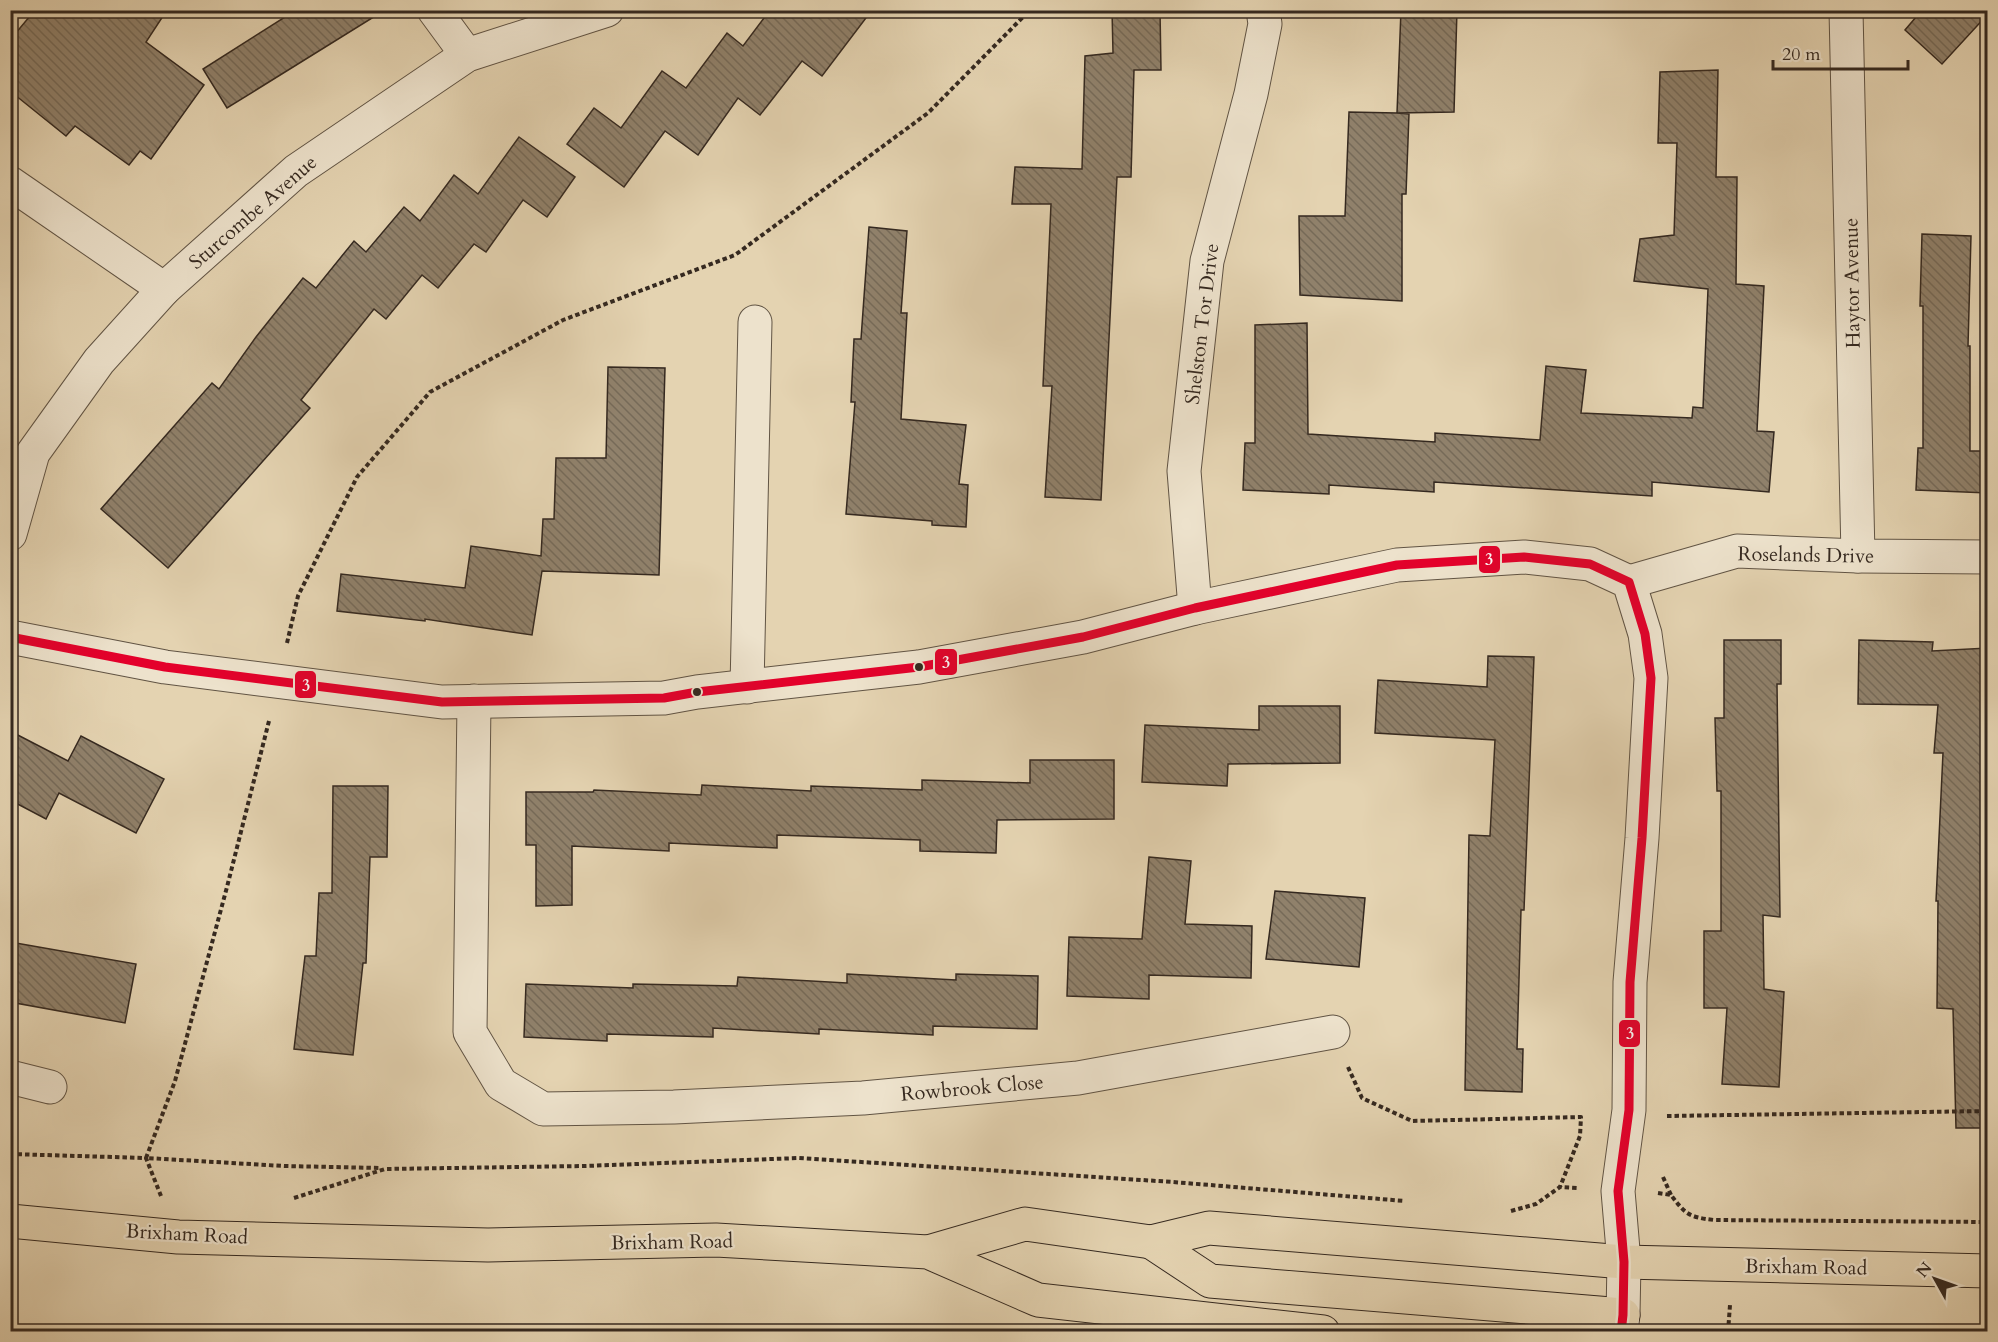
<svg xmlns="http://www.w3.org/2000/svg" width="1998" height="1342" viewBox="0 0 1998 1342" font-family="Cardo,serif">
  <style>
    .building { fill: url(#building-back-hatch); stroke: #352920; stroke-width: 1.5 }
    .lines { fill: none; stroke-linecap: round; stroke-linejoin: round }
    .minor-casing { stroke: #615444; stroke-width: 35 }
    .primary-casing { stroke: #352920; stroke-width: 35 }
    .path { stroke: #352920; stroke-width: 4; stroke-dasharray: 4.5 3; stroke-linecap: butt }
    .minor { stroke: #ede2cc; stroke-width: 33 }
    .primary { stroke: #e4d3b1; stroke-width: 33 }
    .bus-1-casing { stroke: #ede2cc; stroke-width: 14 }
    .bus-1 { stroke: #e4002b; stroke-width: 9 }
    .bus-dot { fill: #352920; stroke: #ede2cc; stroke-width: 2 }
    .labels { text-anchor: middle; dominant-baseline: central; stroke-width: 4.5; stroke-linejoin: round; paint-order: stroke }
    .street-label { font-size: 20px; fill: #352920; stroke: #ede2cc }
    .line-badge { stroke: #ede2cc; stroke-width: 2 }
    .badge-label { font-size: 16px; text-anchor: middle; font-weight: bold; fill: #fff }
  </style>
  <defs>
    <pattern id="building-back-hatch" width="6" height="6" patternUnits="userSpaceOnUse" patternTransform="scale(1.5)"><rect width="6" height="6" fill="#90816b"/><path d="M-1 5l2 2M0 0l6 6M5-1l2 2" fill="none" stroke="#766a58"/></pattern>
  </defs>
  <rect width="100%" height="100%" fill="#e4d3b1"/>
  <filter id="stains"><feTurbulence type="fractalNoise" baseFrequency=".00333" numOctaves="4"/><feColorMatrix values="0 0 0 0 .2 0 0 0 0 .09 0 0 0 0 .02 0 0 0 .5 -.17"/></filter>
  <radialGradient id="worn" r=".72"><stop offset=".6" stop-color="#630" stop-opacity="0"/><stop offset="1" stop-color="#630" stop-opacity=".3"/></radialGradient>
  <g class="building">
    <path d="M35,10H167L146,42L204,85L151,159L140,151L129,165L75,126L66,136L10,91V40Z"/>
    <path d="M296,10H385L227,108L203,69Z"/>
    <path d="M770,10H872L822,76L802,61L760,115L738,98L698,155L665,131L624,187L567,144L594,108L621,128L662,71L686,88L727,33L743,46Z"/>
    <path d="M1112,10H1160L1161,70H1134L1131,177H1117L1101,500L1045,497L1052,386H1043L1051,204H1012L1015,167L1082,169L1085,56L1113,53Z"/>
    <path d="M1401,10H1457L1454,112L1397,113L1409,114L1406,194H1402V301L1300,295L1299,216H1345L1349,112L1397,113Z"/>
    <path d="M1922,10H1988V14L1942,64L1905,30Z"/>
    <path d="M1718,70L1716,177H1737L1736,284L1764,286L1757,431L1774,432L1769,492L1652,482V496L1434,482V492L1329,485V494L1243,490L1245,443H1255V325L1307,323L1308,434L1435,442V433L1540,440L1546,366L1586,370L1581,413L1692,418L1693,407L1703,408L1708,289L1634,281L1640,239L1674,235L1677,143H1658L1660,72Z"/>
    <path d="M519,137L575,177L547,217L523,200L486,252L474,244L438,288L422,275L386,319L374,309L301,400L310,408L168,568L101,509L212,383L219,389L256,337L303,278L316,288L354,241L366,252L404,207L420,221L454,175L478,194Z"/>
    <path d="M869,227L907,231L901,313H907L901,419L966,425L959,484L968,485L966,527L932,525V521L846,514L855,402H851L854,339H861Z"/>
    <path d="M1922,234L1971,236L1968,346H1970V451H1988V493L1916,490L1918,448H1923V306H1920Z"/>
    <path d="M608,367L665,368L659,575L542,571L532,635L425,619V621L337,611L341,574L465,588L471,546L541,556L543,519H554L556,458H606Z"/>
    <path d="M1724,640H1781V684H1777L1780,917L1763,915L1764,989L1784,992L1779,1087L1722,1084L1727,1008H1704V931H1721V791H1717L1715,718H1724Z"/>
    <path d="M1859,640L1933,642L1932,651L1988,648V1128H1956L1953,1009L1937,1008L1938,901H1936L1943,753H1934L1938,705L1858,704Z"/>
    <path d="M1488,656L1534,657L1524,910H1521L1517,1049H1523L1522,1092L1465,1090L1469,835L1490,836L1495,740L1375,733L1378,680L1487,687Z"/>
    <path d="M1259,706H1340V763L1228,764L1227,786L1142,782L1145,725L1259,730Z"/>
    <path d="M10,731L68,761L81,736L164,779L136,833L59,793L46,819L10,800Z"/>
    <path d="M1030,760H1114V819L997,820L996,853L920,851V840L777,835V848L669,843V851L572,846V905L536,906V845H526V792H593L594,790L701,795L702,785L811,791V786L922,790V780L1030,783Z"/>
    <path d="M333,786H388L387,857H370L366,963H363L353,1055L294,1049L305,956H316L319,893H332Z"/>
    <path d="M1149,857L1191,861L1185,924L1252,926L1251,978L1149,975V999L1067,996L1069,937L1142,939Z"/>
    <path d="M1275,891L1365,898L1359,967L1266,959Z"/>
    <path d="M10,942L136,964L125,1023L10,1002Z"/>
    <path d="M847,974L956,980V974L1038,976L1037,1029L933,1026V1035L819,1029V1034L713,1028V1037L607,1034V1041L524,1037L526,984L633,988V984L737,986L738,977L847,983Z"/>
  </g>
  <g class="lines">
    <defs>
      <g id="minor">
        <path d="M434,10L467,55"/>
        <path d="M1846,10L1858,556"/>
        <path d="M10,183L164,289"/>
        <path d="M10,534L33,453L99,361L164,289L296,171L467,55L607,10"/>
        <path d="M1629,582L1737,551L1858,556L1988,557"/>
        <path d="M1195,608L1184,471L1207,261L1251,94L1265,24L1263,10"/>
        <path d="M10,637L165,667L442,702L664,698L697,692L919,667L1083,637L1195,608L1397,565L1524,557L1590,564L1629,582L1645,634L1651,678L1642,838L1630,982L1629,1110L1618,1191L1624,1262L1623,1315L1621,1332"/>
        <path d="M747,687L755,322"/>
        <path d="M474,701L470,1032L501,1084L543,1109L674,1107L863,1098L1078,1078L1333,1032"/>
        <path d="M10,1077L50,1087"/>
      </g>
      <g id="primary">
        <path d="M10,1221L178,1237L488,1245L716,1240L928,1252L1038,1300L1323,1332"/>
        <path d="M1151,1242L1210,1281L1623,1315"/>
        <path d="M928,1252L1025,1224L1151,1242L1209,1228L1624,1262L1988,1271"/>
      </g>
    </defs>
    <use href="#minor" class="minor-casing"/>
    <use href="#primary" class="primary-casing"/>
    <g class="path">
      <path d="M287,643L298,596L357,477L430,392L563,320L735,255L928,113L1030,10"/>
      <path d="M269,721L227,887L175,1081L146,1158L284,1166L380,1168"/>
      <path d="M1348,1067L1362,1098L1412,1121L1581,1117L1580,1136L1560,1187"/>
      <path d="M1667,1116L1988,1111"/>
      <path d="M10,1154L146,1158L161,1196"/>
      <path d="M1663,1177L1671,1195"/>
      <path d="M1658,1193L1671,1195C1686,1215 1689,1217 1714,1220L1988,1222"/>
      <path d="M294,1198L385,1169L584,1166L799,1158L1173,1182L1405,1201"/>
      <path d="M1511,1211L1536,1204L1560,1187L1578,1188"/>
      <path d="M1728,1332L1730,1305"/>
    </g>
    <use href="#minor" class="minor"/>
    <use href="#primary" class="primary"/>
    <defs>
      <path id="bus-1" d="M10,637L165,667L442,702L664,698L697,692L919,667L1083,637L1195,608L1397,565L1524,557L1590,564L1629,582L1645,634L1651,678L1642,838L1630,982L1629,1110L1618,1191L1624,1262L1623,1315L1621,1332"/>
    </defs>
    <use href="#bus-1" class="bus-1-casing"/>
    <use href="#bus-1" class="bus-1"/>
  </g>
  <g class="bus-dot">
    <circle cx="919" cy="667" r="5"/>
    <circle cx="697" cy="692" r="5"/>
  </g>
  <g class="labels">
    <g class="street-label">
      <text transform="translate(253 212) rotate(-41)">Sturcombe Avenue</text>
      <text transform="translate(1852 283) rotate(-91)">Haytor Avenue</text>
      <text transform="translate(1202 324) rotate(-83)">Shelston Tor Drive</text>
      <text transform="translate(1806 555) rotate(1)">Roselands Drive</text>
      <text transform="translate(972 1088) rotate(-5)">Rowbrook Close</text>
      <text transform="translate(187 1234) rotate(3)">Brixham Road</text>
      <text transform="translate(672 1242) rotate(-1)">Brixham Road</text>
      <text transform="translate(1806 1267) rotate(1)">Brixham Road</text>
    </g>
  </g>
  <g class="line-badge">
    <rect x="1478" y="545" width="23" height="29" rx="6" fill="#e4002b"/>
    <rect x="934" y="648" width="24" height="28" rx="6" fill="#e4002b"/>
    <rect x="294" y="670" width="23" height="29" rx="6" fill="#e4002b"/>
    <rect x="1618" y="1019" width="23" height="29" rx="6" fill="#e4002b"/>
  </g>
  <g class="badge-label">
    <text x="1489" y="565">3</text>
    <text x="946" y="668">3</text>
    <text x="306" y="691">3</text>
    <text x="1630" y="1039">3</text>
  </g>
  <rect width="1998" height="1342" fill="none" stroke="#e4d3b1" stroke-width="36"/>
  <rect x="12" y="12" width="1974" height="1318" fill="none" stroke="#352920" stroke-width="3"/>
  <rect x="18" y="18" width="1962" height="1306" fill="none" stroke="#352920" stroke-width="1.5"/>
  <g transform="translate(1935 1279) rotate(310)" stroke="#ede2cc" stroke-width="4.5" paint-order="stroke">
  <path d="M0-4.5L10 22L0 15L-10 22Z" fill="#352920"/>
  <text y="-9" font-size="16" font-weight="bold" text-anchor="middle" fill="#352920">N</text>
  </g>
  <path d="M1773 60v9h135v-9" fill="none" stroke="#352920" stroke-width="3"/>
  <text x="1782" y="60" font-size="18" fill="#352920" stroke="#ede2cc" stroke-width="4.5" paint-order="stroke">20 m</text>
  <rect width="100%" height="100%" filter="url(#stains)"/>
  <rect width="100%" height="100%" fill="url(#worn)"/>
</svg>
